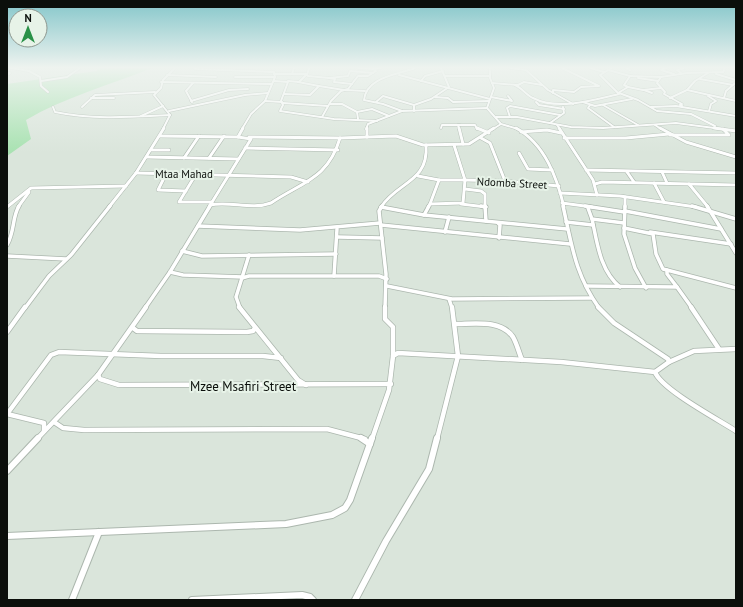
<svg xmlns="http://www.w3.org/2000/svg" width="743" height="607" viewBox="0 0 743 607" font-family="'PT Sans',sans-serif">
  <style>
    .green { fill: #a8e2b1 }
    .lines { fill: none; stroke-linecap: round; stroke-linejoin: round }
    .minor-far4-casing { stroke: #acb7ae; stroke-width: 3 }
    .minor-far3-casing { stroke: #acb7ae; stroke-width: 4 }
    .minor-far2-casing { stroke: #acb7ae; stroke-width: 5 }
    .minor-far1-casing { stroke: #acb7ae; stroke-width: 6 }
    .minor-casing { stroke: #acb7ae; stroke-width: 8 }
    .minor-far4 { stroke: #fff; stroke-width: 2 }
    .minor-far3 { stroke: #fff; stroke-width: 3 }
    .minor-far2 { stroke: #fff; stroke-width: 3.5 }
    .minor-far1 { stroke: #fff; stroke-width: 4.5 }
    .minor { stroke: #fff; stroke-width: 6 }
    .labels { text-anchor: middle; dominant-baseline: central; stroke-width: 4; stroke-linejoin: round; paint-order: stroke }
    .far-street-label { font-size: 11px; fill: #0b0f0b; stroke: #e7f3e8 }
    .street-label { font-size: 13px; fill: #0b0f0b; stroke: #e7f3e8 }
  </style>
  <rect width="100%" height="100%" fill="#dae5db"/>
  <path class="green" d="M102,68H152C110,85 65,97 26,120L31,139L7,156V84L96,71Z"/>
  <g class="lines">
    <defs>
      <g id="minor-far4">
        <path d="M11,68L29,71L40,77L41,86L48,92"/>
        <path d="M196,68L195,69L274,72L275,77L265,101L251,114L242,129"/>
        <path d="M358,68L373,69"/>
        <path d="M490,68V78L494,88L487,108L501,124L518,129"/>
        <path d="M510,68L526,70L548,90L573,104"/>
        <path d="M590,68L604,72"/>
        <path d="M626,68L630,70"/>
        <path d="M666,68L661,70L674,74"/>
        <path d="M608,70L630,76L661,77L687,73L723,72L725,68"/>
        <path d="M7,73H10L9,74"/>
        <path d="M681,73L677,70L684,68"/>
        <path d="M274,74H306L308,76L329,78L348,76L350,71L373,73"/>
        <path d="M292,74L294,68"/>
        <path d="M716,74L736,80"/>
        <path d="M167,75L216,77"/>
        <path d="M307,75L309,68"/>
        <path d="M399,75L490,99"/>
        <path d="M445,76H490"/>
        <path d="M235,77H275"/>
        <path d="M661,77L657,83L665,92L664,94L682,104L680,105L682,106"/>
        <path d="M329,78L335,79L334,82L352,84"/>
        <path d="M638,78L658,81"/>
        <path d="M700,79L733,85"/>
        <path d="M41,81L67,77L80,68"/>
        <path d="M274,81L288,82L281,101L283,105L280,111L334,119L377,121"/>
        <path d="M288,81L299,82L306,75"/>
        <path d="M421,81L425,76L443,71"/>
        <path d="M161,82L272,84"/>
        <path d="M492,83L518,85L524,82L542,85"/>
        <path d="M515,85C522,88 526,95 533,98C558,111 593,100 619,94L600,75L612,68"/>
        <path d="M319,86L344,90"/>
        <path d="M628,87L624,85L630,76H632"/>
        <path d="M345,90L365,91"/>
        <path d="M644,90L652,93"/>
        <path d="M687,90L736,101"/>
        <path d="M553,93V90L574,92L581,87L599,86L562,68"/>
        <path d="M618,93L628,87L643,90L661,88"/>
        <path d="M619,93L638,100L657,111L691,114L715,126"/>
        <path d="M284,94L310,95L319,86L298,82"/>
        <path d="M708,96L716,101L711,104L709,111"/>
        <path d="M435,97L448,98L453,102L489,101"/>
        <path d="M491,97L512,101L508,96"/>
        <path d="M91,98H114"/>
        <path d="M670,98L687,90L695,81L708,73"/>
        <path d="M724,98L726,91L734,84"/>
        <path d="M191,101L229,90L248,89"/>
        <path d="M265,101L282,102"/>
        <path d="M192,102L186,91L193,83"/>
        <path d="M376,102L383,96L414,105"/>
        <path d="M536,102L539,105L564,109"/>
        <path d="M583,102L595,106L632,99"/>
        <path d="M283,103L328,106"/>
        <path d="M330,104H342L357,112L358,119"/>
        <path d="M590,105L588,108L614,127"/>
        <path d="M603,105L638,125"/>
        <path d="M53,107L55,112C93,120 131,117 170,115"/>
        <path d="M82,107L95,95L155,92"/>
        <path d="M651,107L676,106L736,116"/>
        <path d="M169,111L245,95L268,93"/>
        <path d="M402,111L383,104L364,100C366,77 397,75 415,68"/>
        <path d="M414,111V105L431,99L449,87L441,68"/>
        <path d="M357,112L372,109L389,116"/>
        <path d="M141,116L163,106"/>
        <path d="M322,117L331,101L341,91L348,89L358,76H368L376,71L373,69L381,68"/>
        <path d="M496,117H517L571,127L603,128L676,123L722,129"/>
        <path d="M510,117L507,108L510,106L560,115"/>
        <path d="M550,123L564,113L563,107"/>
        <path d="M557,125L560,129"/>
        <path d="M655,125L661,129"/>
        <path d="M441,128L442,125H460"/>
        <path d="M163,129L170,115L154,95L161,88L163,80L175,68"/>
        <path d="M366,129L368,124L402,111L487,108"/>
        <path d="M459,129L458,125H475L477,129"/>
        <path d="M493,129L501,124"/>
      </g>
      <g id="minor-far3">
        <path d="M367,128V137"/>
        <path d="M459,128L463,144"/>
        <path d="M477,128L489,133"/>
        <path d="M516,128C545,144 557,178 564,207"/>
        <path d="M559,128L593,180L597,195"/>
        <path d="M660,128L686,142L736,157"/>
        <path d="M714,128L736,131"/>
        <path d="M521,132L547,130L561,133"/>
        <path d="M670,135H729L723,129"/>
        <path d="M160,136L238,137L251,139L209,207"/>
        <path d="M238,137L243,128"/>
        <path d="M249,137L340,138L396,136L423,145L469,144L494,128"/>
        <path d="M481,138L490,143L505,181"/>
        <path d="M564,138H626L669,134"/>
        <path d="M245,148L338,150"/>
        <path d="M152,150H169"/>
        <path d="M519,153L528,169L552,170"/>
        <path d="M147,157L238,159"/>
        <path d="M184,158L199,136"/>
        <path d="M209,158L224,136"/>
        <path d="M586,170L736,173"/>
        <path d="M627,172L634,182"/>
        <path d="M662,172L667,183"/>
        <path d="M136,173L291,177L308,182"/>
        <path d="M166,174L158,190L186,191"/>
        <path d="M194,174L193,179L179,202H212"/>
        <path d="M418,176L439,180"/>
        <path d="M465,180L505,181L559,186"/>
        <path d="M654,183L664,202"/>
        <path d="M595,184L602,182L736,185"/>
        <path d="M689,184L708,207"/>
        <path d="M465,189L481,191L485,194V207"/>
        <path d="M560,193L620,196L696,207"/>
        <path d="M562,203L592,207"/>
        <path d="M430,204L439,180H465"/>
        <path d="M461,204L486,207"/>
        <path d="M210,205C230,201 252,210 271,203C302,182 328,179 340,138"/>
        <path d="M7,207L31,188L126,186"/>
        <path d="M18,207L29,192"/>
        <path d="M109,207L136,173L164,128"/>
        <path d="M381,207H383"/>
        <path d="M381,207C397,182 429,182 426,145"/>
        <path d="M428,207L430,204L463,203L465,180L454,145"/>
        <path d="M625,207V197"/>
      </g>
      <g id="minor-far2">
        <path d="M382,206L379,211L386,274L385,308"/>
        <path d="M481,206L486,207"/>
        <path d="M485,206L486,221"/>
        <path d="M563,206C572,246 575,274 599,308"/>
        <path d="M585,206L624,212"/>
        <path d="M625,206L624,234L635,268L646,288"/>
        <path d="M692,206L736,219"/>
        <path d="M707,206L736,253"/>
        <path d="M381,207L424,215L429,206"/>
        <path d="M588,208L592,219L624,223"/>
        <path d="M625,211L721,229"/>
        <path d="M424,215L567,229"/>
        <path d="M592,219C597,242 600,271 620,287"/>
        <path d="M566,222L593,225"/>
        <path d="M498,223L500,225L499,238"/>
        <path d="M381,225L570,244"/>
        <path d="M198,226L300,230L380,223"/>
        <path d="M624,228L653,234L656,254L663,269L736,288"/>
        <path d="M445,232L449,217"/>
        <path d="M650,232L731,244"/>
        <path d="M338,237L382,238"/>
        <path d="M7,245C15,231 12,217 19,206"/>
        <path d="M182,251L202,256L336,254"/>
        <path d="M7,256L66,259"/>
        <path d="M170,272L183,275L243,277"/>
        <path d="M334,276L337,229"/>
        <path d="M242,278L249,276H379L387,279"/>
        <path d="M387,286L452,299L592,298"/>
        <path d="M586,286L677,287L667,274V270"/>
        <path d="M677,287L692,308"/>
        <path d="M449,299L452,308"/>
        <path d="M25,308L49,276L71,255L110,206"/>
        <path d="M145,308L170,272L210,206"/>
        <path d="M240,308L236,297L249,255"/>
      </g>
      <g id="minor-far1">
        <path d="M239,307L298,380L306,385"/>
        <path d="M385,307V319L393,327V356"/>
        <path d="M598,307L614,323L668,359L669,362L655,372C661,389 719,420 736,431"/>
        <path d="M691,307L719,349"/>
        <path d="M455,324C473,324 501,319 513,337C517,344 519,353 522,360"/>
        <path d="M133,328L137,331L247,332L253,331L255,328"/>
        <path d="M7,332L25,307"/>
        <path d="M669,362L694,351L736,349"/>
        <path d="M98,375L100,379L119,385L391,384"/>
        <path d="M7,414L51,355L59,352L161,356H263L281,358"/>
        <path d="M7,414L44,423V431"/>
        <path d="M54,422L63,428L84,430L327,429L365,439"/>
        <path d="M37,439L98,375L146,307"/>
        <path d="M372,439L389,390L393,356L398,353L561,362L655,372"/>
        <path d="M437,439L458,356L452,307"/>
      </g>
      <g id="minor">
        <path d="M361,438L370,444"/>
        <path d="M7,471L38,438"/>
        <path d="M7,536L286,524L332,515L345,508L350,500L372,438"/>
        <path d="M72,600L99,532"/>
        <path d="M192,600L302,595L310,597L313,600"/>
        <path d="M355,600L386,541L429,469L437,438"/>
      </g>
    </defs>
    <use href="#minor-far4" class="minor-far4-casing"/>
    <use href="#minor-far3" class="minor-far3-casing"/>
    <use href="#minor-far2" class="minor-far2-casing"/>
    <use href="#minor-far1" class="minor-far1-casing"/>
    <use href="#minor" class="minor-casing"/>
    <use href="#minor-far4" class="minor-far4"/>
    <use href="#minor-far3" class="minor-far3"/>
    <use href="#minor-far2" class="minor-far2"/>
    <use href="#minor-far1" class="minor-far1"/>
    <use href="#minor" class="minor"/>
  </g>
  <linearGradient id="sky" x2="0" y2="1"><stop stop-color="#84c6ca"/><stop offset="0.44" stop-color="#eef3ef"/><stop offset="1" stop-color="#eef3ef" stop-opacity="0"/></linearGradient>
  <rect width="743" height="153" fill="url(#sky)"/>
  <g class="labels">
    <g class="far-street-label">
      <text x="184" y="174">Mtaa Mahad</text>
      <text transform="translate(512 183) rotate(3)">Ndomba Street</text>
    </g>
    <g class="street-label">
      <text x="243" y="386">Mzee Msafiri Street</text>
    </g>
  </g>
  <rect width="743" height="607" fill="none" stroke="#0b0f0b" stroke-width="16"/>
  <g transform="translate(28 28)"><circle r="19" fill="#e7f3e8" stroke="#8f9890"/>
  <path d="M0-3L7 15L0 10L-7 15Z" fill="#299147"/>
  <text y="-6" font-size="11" font-weight="bold" text-anchor="middle" fill="#0b0f0b">N</text>
  </g>
</svg>
